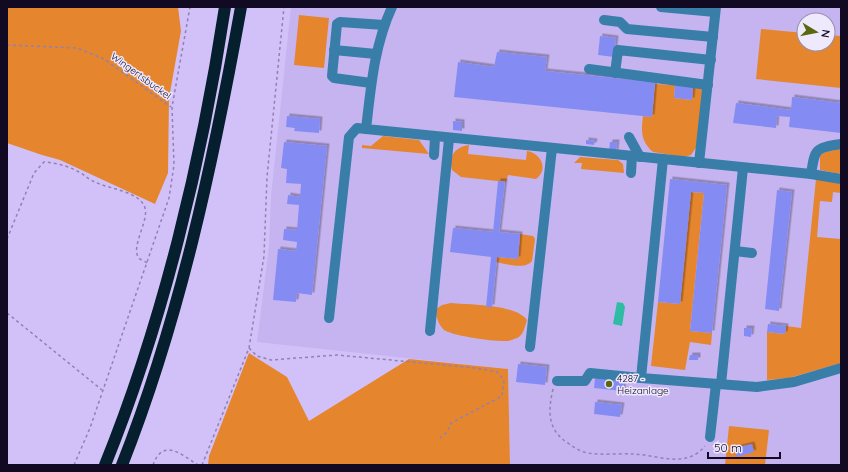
<svg xmlns="http://www.w3.org/2000/svg" width="848" height="472" viewBox="0 0 848 472" font-family="Quicksand,sans-serif">
  <style>
    .built { fill: #c6b4f1; fill-rule: evenodd }
    .green { fill: #e5852e }
    .water { fill: #2ebca3 }
    .building { fill: #848cf4; filter: url(#shadow) }
    .lines { fill: none; stroke-linecap: round; stroke-linejoin: round }
    .path { stroke: #9082af; stroke-width: 1.5; stroke-dasharray: 3 3; stroke-linecap: butt }
    .minor { stroke: #387ea8; stroke-width: 10 }
    .highway { stroke: #061f2e; stroke-width: 12 }
    .poi-dot { fill: #5b670e; stroke: #efe9fe; stroke-width: 1.5 }
    .labels { text-anchor: middle; dominant-baseline: central; stroke-width: 3; stroke-linejoin: round; paint-order: stroke }
    .street-label { font-size: 10px; fill: #120922; stroke: #efe9fe }
    .poi-label { font-size: 10px; fill: #120922; stroke: #efe9fe; text-anchor: start }
  </style>
  <defs>
    <filter id="shadow"><feDropShadow dx="2.5" dy="-2.5" stdDeviation="0" flood-color="#0004"/></filter>
  </defs>
  <rect width="100%" height="100%" fill="#d2c1f9"/>
  <path class="built" d="M291,7H841V465H510L508,369L257,342L269,247L271,196ZM804,20H828V44H804Z"/>
  <g class="green">
    <path d="M7,7H178L181,31L169,98L168,173L155,204L60,160L42,155L7,143Z"/>
    <path d="M299,15L329,18L324,68L294,65Z"/>
    <path d="M761,29L804,33V44H828V35L841,36V88L756,79Z"/>
    <path d="M655,84L675,85L674,98L692,100L693,87L704,89L697,146L691,155L684,157L653,152C641,141 641,132 643,116L652,117Z"/>
    <path d="M383,136L419,140L429,154L362,148V145L371,146Z"/>
    <path d="M469,145L468,154L526,160L527,151C541,153 549,169 536,179L508,175L506,182L461,177L452,170C448,156 455,147 469,145Z"/>
    <path d="M841,148V174L820,170V154Z"/>
    <path d="M580,157L618,160L623,164L624,173L581,169L582,163H574Z"/>
    <path d="M816,179L836,182L841,185V193L833,192L832,202L820,201L817,237L841,239V363L789,378L767,380V332L785,334L786,326L801,328Z"/>
    <path d="M691,192L704,193L690,331L712,333L711,345L690,342L685,370L651,366L658,302L680,304Z"/>
    <path d="M520,234L533,236L535,239L532,261C525,270 507,264 496,262L497,257L518,259Z"/>
    <path d="M451,303C471,305 515,304 527,320C525,326 524,333 519,337C517,338 510,341 507,341C497,342 450,336 443,329C438,323 436,317 436,309L442,305Z"/>
    <path d="M249,353L287,377L309,421L409,359L508,369L510,465H208L209,456Z"/>
    <path d="M729,426L769,430L765,465H725Z"/>
  </g>
  <path class="water" d="M617,302L623,303L625,307L622,326L613,324Z"/>
  <g class="building">
    <path d="M600,36L616,38L614,57L598,55Z"/>
    <path d="M497,52L547,57L545,71L655,82L652,117L454,97L458,62L494,67Z"/>
    <path d="M675,85L693,87L692,100L674,98Z"/>
    <path d="M792,97L841,103V133L789,127L790,117L777,116L776,128L733,123L736,103L791,110Z"/>
    <path d="M287,116L320,119L319,133L294,131L295,128L286,127Z"/>
    <path d="M453,121L462,122V131L453,130Z"/>
    <path d="M586,140L595,141L594,145L586,144Z"/>
    <path d="M284,142L327,146L312,295L297,293L296,302L273,300L278,249L296,251L297,242L283,240L284,229L297,230L299,205L287,204L288,195L300,197L301,184L286,183L287,169L281,168Z"/>
    <path d="M610,142H617L616,152L609,151Z"/>
    <path d="M670,179L727,185L712,333L690,331L704,193L691,192L680,304L658,302Z"/>
    <path d="M498,181H505L499,232L520,234L518,259L497,257L492,307H486L491,257L450,252L453,228L493,232Z"/>
    <path d="M777,190L792,192L779,311L765,309Z"/>
    <path d="M768,324L786,326L785,334L767,332Z"/>
    <path d="M744,328H752L751,337L744,336Z"/>
    <path d="M690,355H698V360H689Z"/>
    <path d="M518,364L547,367L545,385L516,382Z"/>
    <path d="M595,378L624,381L623,391L594,388Z"/>
    <path d="M595,402L622,405L620,417L594,414Z"/>
    <path d="M752,444L754,452L737,457L735,448Z"/>
  </g>
  <g class="lines">
    <g class="path">
      <path d="M7,45L77,48L104,59L171,107"/>
      <path d="M7,239L34,173L44,162C57,163 68,166 79,172C85,175 89,180 95,182C108,189 140,191 145,208C149,221 130,248 139,258C140,260 145,261 147,263"/>
      <path d="M7,313L102,390"/>
      <path d="M249,348L257,356L271,360L337,355L476,368L497,372L504,380L502,396L451,423L447,432L440,438"/>
      <path d="M553,389C548,411 547,430 568,443C573,447 578,450 584,452C596,456 619,453 633,454C659,455 686,469 705,446"/>
      <path d="M74,465L90,428L169,198L174,165L172,107L190,7"/>
      <path d="M153,465C163,437 182,455 198,465"/>
      <path d="M202,465L249,348L264,256L267,177L284,7"/>
    </g>
    <g class="minor">
      <path d="M392,7C374,46 371,87 366,129L663,159L641,378L757,387L794,382L841,368"/>
      <path d="M661,7L715,12"/>
      <path d="M604,20L620,22L627,29L713,37"/>
      <path d="M334,50L376,54"/>
      <path d="M589,69L708,85"/>
      <path d="M615,73L618,50L711,60"/>
      <path d="M371,83L334,78L332,76L337,24L340,22L384,25"/>
      <path d="M629,137L640,157"/>
      <path d="M434,155L435,137"/>
      <path d="M663,159L811,174C815,148 815,148 841,144"/>
      <path d="M699,163L716,7"/>
      <path d="M631,173L632,156"/>
      <path d="M811,174L841,179"/>
      <path d="M735,251L752,253"/>
      <path d="M329,318L349,137L357,128L366,129"/>
      <path d="M430,331L449,139"/>
      <path d="M530,347L552,148"/>
      <path d="M557,381H585L590,373L641,378"/>
      <path d="M721,384L743,168"/>
      <path d="M710,437L716,384"/>
    </g>
    <g class="highway">
      <path d="M105,465C163,322 202,159 225,7"/>
      <path d="M122,465C180,318 213,163 241,7"/>
    </g>
  </g>
  <circle class="poi-dot" cx="609" cy="384" r="4"/>
  <g class="labels">
    <g class="street-label">
      <text transform="translate(141 76) rotate(36)">Wingertsbuckel</text>
    </g>
    <g class="poi-label">
      <text x="617" y="378">4287 -<tspan x="617" dy="12">Heizanlage</tspan></text>
    </g>
  </g>
  <rect width="848" height="472" fill="none" stroke="#120922" stroke-width="16"/>
  <g transform="translate(816 32) rotate(100)"><circle r="19" fill="#efe9fe" stroke="#978fa6"/>
  <path d="M0-3L7 15L0 10L-7 15Z" fill="#5b670e"/>
  <text y="-6" font-size="11" font-weight="bold" text-anchor="middle" fill="#120922">N</text>
  </g>
  <path d="M708 452v6h72v-6" fill="none" stroke="#120922" stroke-width="2"/>
  <text x="714" y="452" font-size="12" fill="#120922" stroke="#efe9fe" stroke-width="3" paint-order="stroke">50 m</text>
</svg>
